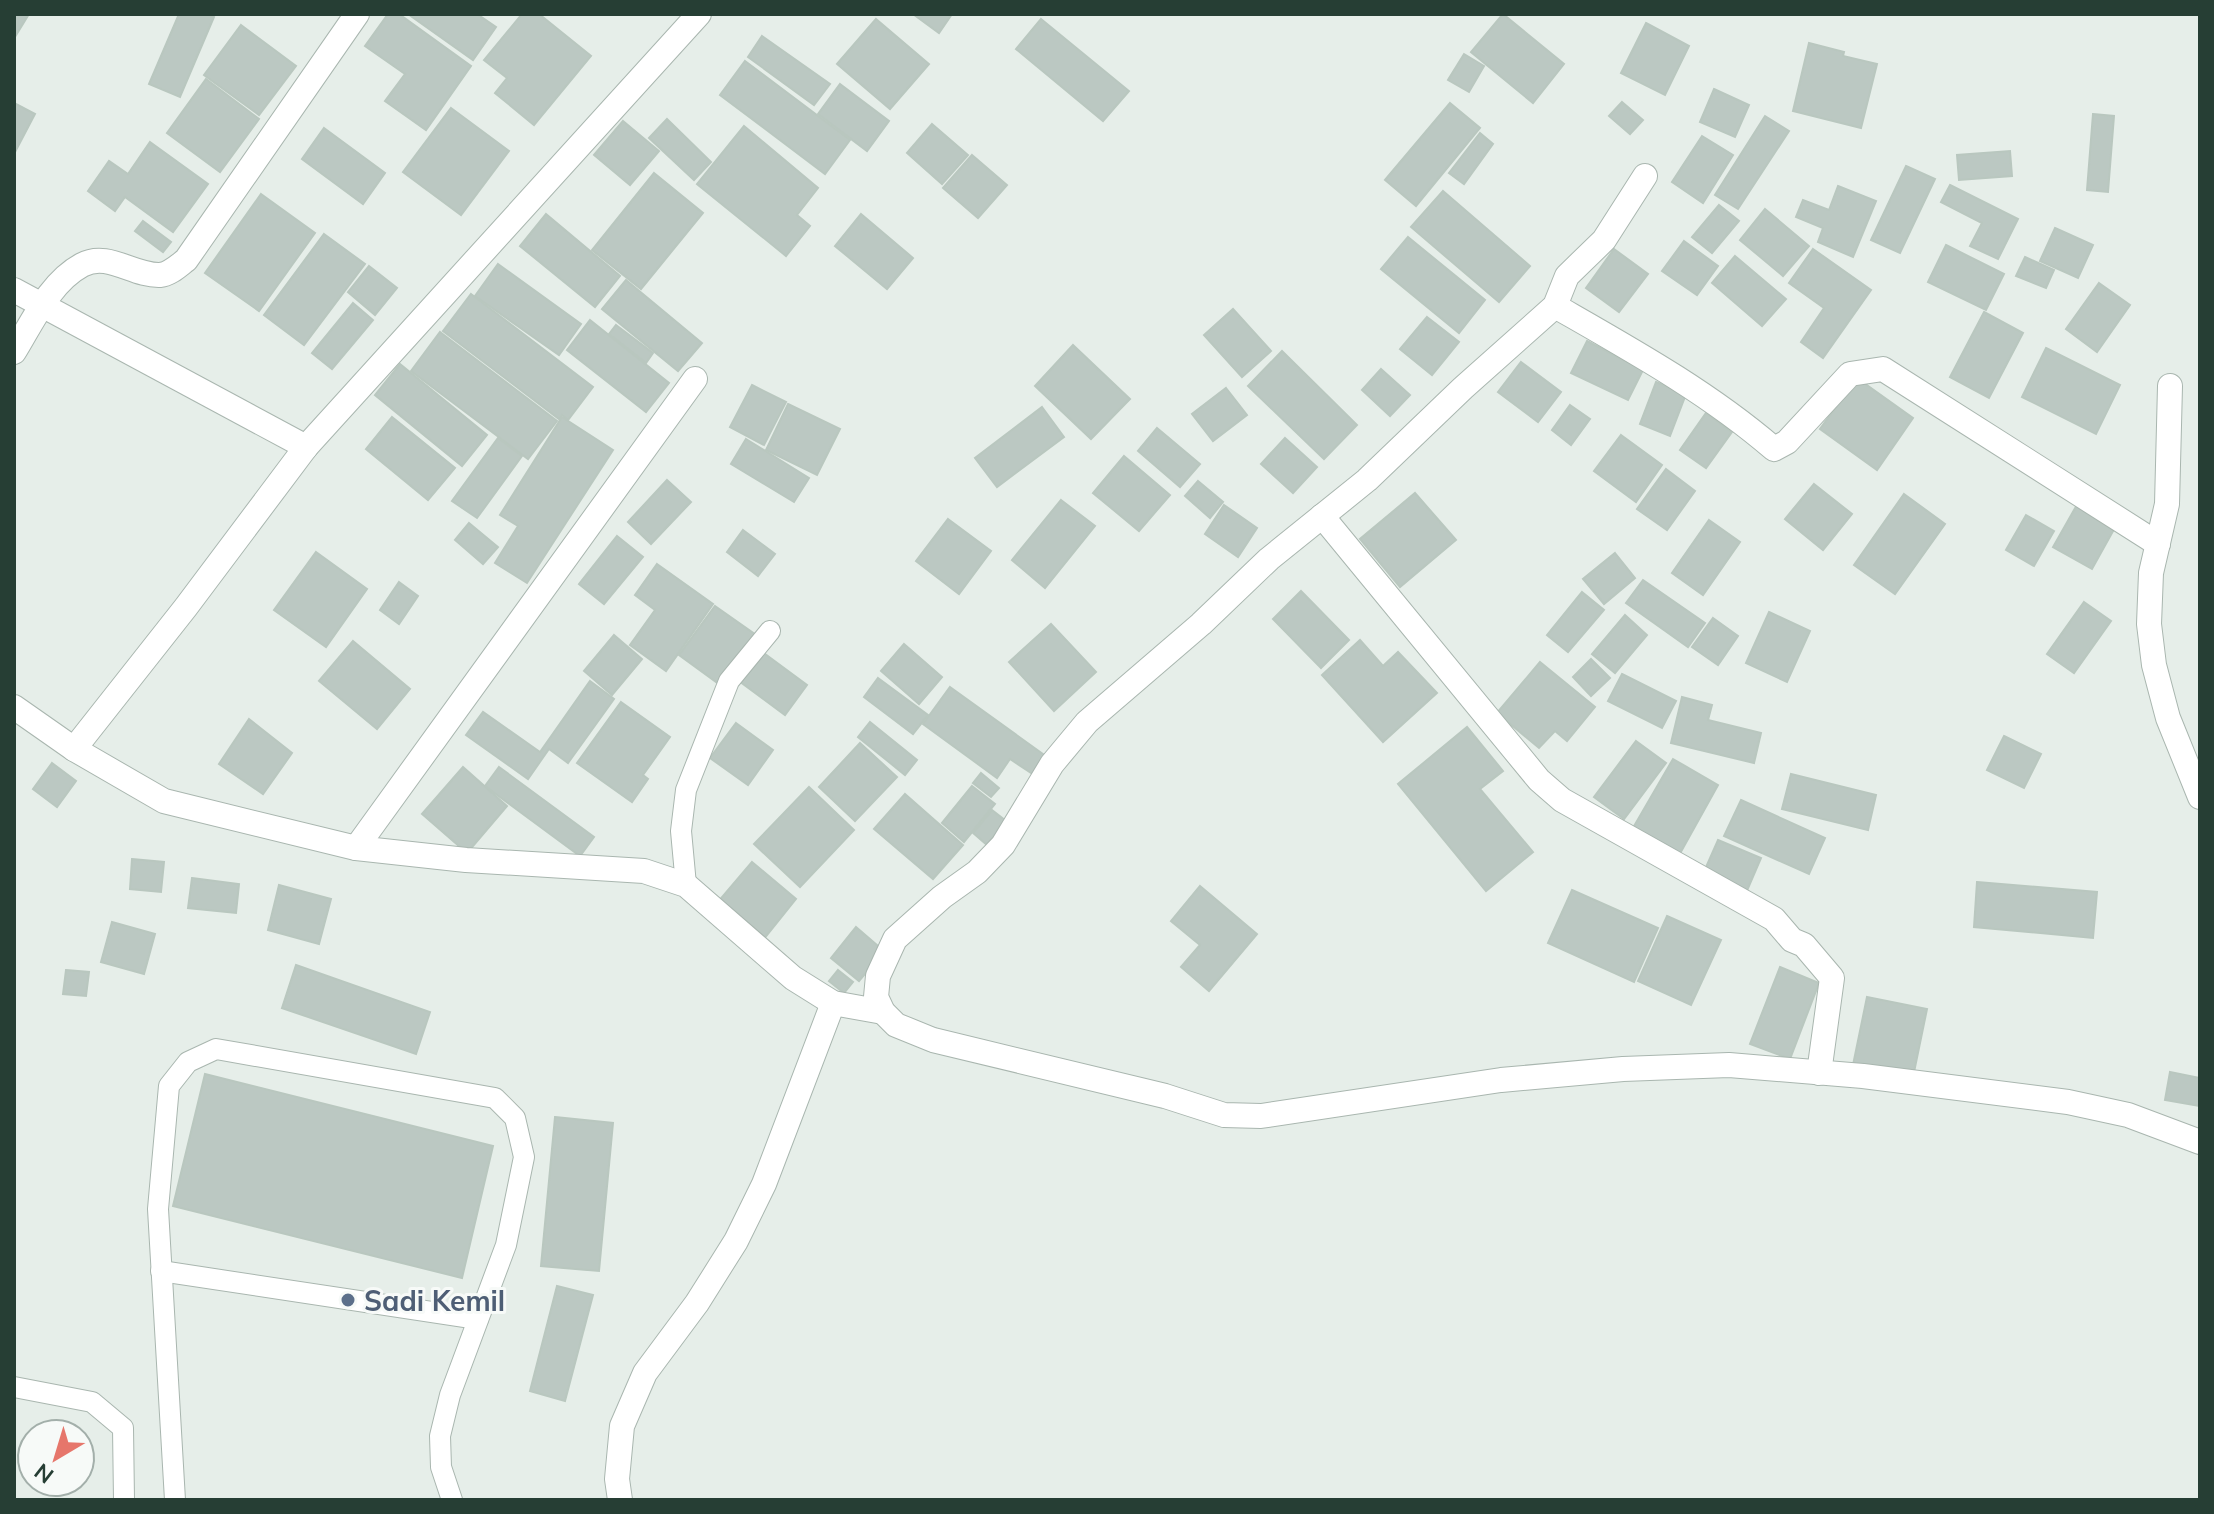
<svg xmlns="http://www.w3.org/2000/svg" width="2214" height="1514" viewBox="0 0 2214 1514" font-family="Mulish,sans-serif">
  <style>
    .building { fill: #bbc8c2; stroke: #b9c7bf; stroke-width: 2 }
    .lines { fill: none; stroke-linecap: round; stroke-linejoin: round }
    .lane-casing { stroke: #a9b6af; stroke-width: 22 }
    .street-casing { stroke: #a9b6af; stroke-width: 26 }
    .lane { stroke: #fff; stroke-width: 20 }
    .street { stroke: #fff; stroke-width: 24 }
    .service-dot { fill: #5c6f8a; stroke: #f7faf8; stroke-width: 3 }
    .labels { text-anchor: middle; dominant-baseline: central; stroke-width: 6; stroke-linejoin: round; paint-order: stroke }
    .service-label { font-size: 28px; font-weight: bold; fill: #4e5e75; stroke: #f7faf8; text-anchor: start }
  </style>
  <rect width="100%" height="100%" fill="#e6eee9"/>
  <g class="building">
    <path d="M14,14H29L15,37L14,36Z"/>
    <path d="M179,14H208L214,17L180,97L149,84Z"/>
    <path d="M388,14H399L471,66L426,130L385,101L405,74L365,46Z"/>
    <path d="M408,14H477L496,27L473,60Z"/>
    <path d="M522,14H539L591,56L534,125L495,93L507,78L484,60Z"/>
    <path d="M913,14H952L939,33Z"/>
    <path d="M1503,14L1564,64L1533,103L1471,52Z"/>
    <path d="M876,19L929,64L890,109L837,64Z"/>
    <path d="M1041,19L1129,91L1103,121L1016,49Z"/>
    <path d="M1646,23L1689,46L1665,95L1621,73Z"/>
    <path d="M241,25L296,66L259,115L204,75Z"/>
    <path d="M762,36L830,84L814,105L748,57Z"/>
    <path d="M1809,43L1844,52L1843,56L1877,64L1861,128L1793,111Z"/>
    <path d="M1464,54L1484,66L1469,92L1448,80Z"/>
    <path d="M745,61L850,140L825,174L720,95Z"/>
    <path d="M206,79L259,119L220,172L167,133Z"/>
    <path d="M840,84L889,121L867,151L818,114Z"/>
    <path d="M1714,89L1749,105L1735,137L1700,122Z"/>
    <path d="M1622,102L1643,120L1630,134L1609,116Z"/>
    <path d="M14,103L35,114L14,154Z"/>
    <path d="M1450,103L1480,128L1416,206L1385,180Z"/>
    <path d="M451,108L509,151L461,215L403,172Z"/>
    <path d="M2093,114L2114,116L2108,192L2087,190Z"/>
    <path d="M1765,116L1789,131L1738,209L1715,195Z"/>
    <path d="M667,119L711,162L694,180L649,138Z"/>
    <path d="M623,121L659,151L630,185L594,155Z"/>
    <path d="M932,124L968,155L942,184L907,153Z"/>
    <path d="M744,126L818,188L797,215L810,226L786,256L697,184Z"/>
    <path d="M324,128L385,173L363,204L302,159Z"/>
    <path d="M1480,133L1493,144L1464,184L1449,173Z"/>
    <path d="M1702,136L1733,155L1703,203L1672,182Z"/>
    <path d="M150,142L208,184L173,232L125,197L115,211L88,191L109,161L128,174Z"/>
    <path d="M2010,151L2012,176L1959,180L1957,155Z"/>
    <path d="M972,155L1007,185L978,218L943,188Z"/>
    <path d="M1906,166L1935,179L1900,253L1871,240Z"/>
    <path d="M654,173L703,213L641,289L592,250Z"/>
    <path d="M1950,185L2018,219L1998,259L1970,246L1982,223L1941,202Z"/>
    <path d="M1838,186L1876,201L1853,257L1818,242L1823,228L1796,217L1803,200L1829,210Z"/>
    <path d="M1443,191L1530,266L1499,302L1411,227Z"/>
    <path d="M261,194L315,233L259,311L205,273Z"/>
    <path d="M1719,205L1739,221L1712,253L1692,237Z"/>
    <path d="M1765,209L1809,246L1783,276L1740,240Z"/>
    <path d="M546,214L620,276L595,307L520,246Z"/>
    <path d="M861,214L913,258L887,289L835,246Z"/>
    <path d="M143,221L171,242L163,252L135,231Z"/>
    <path d="M2055,228L2093,245L2078,278L2040,261Z"/>
    <path d="M324,234L365,264L304,345L264,315Z"/>
    <path d="M1408,237L1485,300L1459,333L1381,269Z"/>
    <path d="M1684,241L1718,266L1697,295L1662,271Z"/>
    <path d="M1946,245L2004,274L1986,310L1928,282Z"/>
    <path d="M1614,249L1648,274L1619,312L1586,288Z"/>
    <path d="M1813,249L1871,290L1823,358L1801,342L1824,308L1789,283Z"/>
    <path d="M1735,256L1786,299L1762,326L1712,283Z"/>
    <path d="M2025,257L2054,270L2046,288L2016,276Z"/>
    <path d="M498,264L581,324L559,355L475,296Z"/>
    <path d="M369,266L397,288L375,315L348,292Z"/>
    <path d="M626,280L702,343L678,371L602,309Z"/>
    <path d="M2099,283L2130,305L2097,352L2066,329Z"/>
    <path d="M471,294L593,387L568,420L562,415L559,419L443,331Z"/>
    <path d="M353,303L373,320L332,369L312,353Z"/>
    <path d="M1233,309L1271,351L1242,377L1204,335Z"/>
    <path d="M1984,312L2023,333L1989,398L1950,377Z"/>
    <path d="M1427,317L1459,342L1432,375L1400,349Z"/>
    <path d="M590,320L669,383L646,412L567,350Z"/>
    <path d="M616,325L653,353L646,363L609,334Z"/>
    <path d="M440,332L557,421L528,459L411,371Z"/>
    <path d="M1587,341L1643,370L1628,400L1571,373Z"/>
    <path d="M1073,345L1130,399L1091,439L1035,386Z"/>
    <path d="M2046,348L2120,385L2096,434L2022,397Z"/>
    <path d="M1282,351L1357,425L1324,459L1248,386Z"/>
    <path d="M1521,362L1561,392L1538,422L1498,392Z"/>
    <path d="M400,364L487,435L462,466L375,395Z"/>
    <path d="M1381,369L1410,395L1390,416L1362,390Z"/>
    <path d="M1857,378L1913,418L1877,470L1820,429Z"/>
    <path d="M1656,382L1686,394L1670,436L1640,424Z"/>
    <path d="M752,385L786,402L764,445L730,427Z"/>
    <path d="M1226,388L1247,415L1213,441L1192,414Z"/>
    <path d="M788,404L840,429L817,475L766,450Z"/>
    <path d="M1570,405L1590,419L1571,445L1552,430Z"/>
    <path d="M1042,407L1064,437L997,487L975,458Z"/>
    <path d="M1706,413L1732,432L1706,468L1680,450Z"/>
    <path d="M392,417L455,468L428,500L366,449Z"/>
    <path d="M562,417L613,450L527,583L495,563L518,526L500,515Z"/>
    <path d="M1157,428L1200,464L1180,487L1138,451Z"/>
    <path d="M1621,435L1662,465L1636,502L1594,471Z"/>
    <path d="M498,438L522,456L477,518L452,501Z"/>
    <path d="M1285,438L1317,467L1293,493L1261,464Z"/>
    <path d="M746,439L809,478L794,502L731,464Z"/>
    <path d="M1124,456L1170,495L1139,531L1093,493Z"/>
    <path d="M1666,469L1695,491L1667,530L1637,509Z"/>
    <path d="M667,480L691,502L651,544L628,522Z"/>
    <path d="M1198,481L1223,502L1210,518L1185,496Z"/>
    <path d="M1814,484L1852,514L1823,550L1785,519Z"/>
    <path d="M1415,493L1456,540L1400,587L1360,539Z"/>
    <path d="M1904,494L1945,524L1895,594L1854,565Z"/>
    <path d="M1061,500L1095,526L1045,588L1012,560Z"/>
    <path d="M2078,503L2117,524L2092,569L2053,547Z"/>
    <path d="M1224,505L1257,528L1238,557L1205,534Z"/>
    <path d="M2026,515L2054,531L2034,566L2006,550Z"/>
    <path d="M948,519L991,551L959,594L916,561Z"/>
    <path d="M1709,520L1740,542L1703,595L1672,573Z"/>
    <path d="M469,523L498,547L483,564L455,540Z"/>
    <path d="M743,530L775,554L758,576L727,552Z"/>
    <path d="M617,536L643,557L604,604L579,584Z"/>
    <path d="M316,552L367,589L326,647L274,610Z"/>
    <path d="M1615,553L1635,578L1604,604L1583,579Z"/>
    <path d="M657,564L713,604L666,671L630,645L655,610L635,595Z"/>
    <path d="M1643,580L1705,623L1688,647L1626,603Z"/>
    <path d="M399,582L418,596L399,624L380,610Z"/>
    <path d="M1301,591L1349,640L1321,668L1273,619Z"/>
    <path d="M1582,592L1604,610L1568,652L1547,635Z"/>
    <path d="M2084,602L2111,621L2074,673L2047,654Z"/>
    <path d="M715,606L759,637L723,687L679,655Z"/>
    <path d="M1769,612L1810,631L1787,682L1746,663Z"/>
    <path d="M1625,615L1647,635L1615,673L1592,654Z"/>
    <path d="M1713,618L1738,636L1718,665L1692,647Z"/>
    <path d="M1051,624L1096,672L1054,711L1009,662Z"/>
    <path d="M614,635L642,659L612,695L584,671Z"/>
    <path d="M1360,640L1383,666L1398,652L1437,693L1383,742L1322,675Z"/>
    <path d="M353,641L410,689L377,729L319,681Z"/>
    <path d="M904,644L942,677L919,704L881,671Z"/>
    <path d="M761,651L807,685L785,715L739,681Z"/>
    <path d="M1591,659L1610,678L1591,696L1573,677Z"/>
    <path d="M1540,662L1595,707L1567,741L1555,731L1539,748L1497,713Z"/>
    <path d="M1622,674L1676,701L1662,728L1608,701Z"/>
    <path d="M878,678L928,715L913,734L864,697Z"/>
    <path d="M590,681L614,699L568,763L549,749L528,779L466,735L483,712L540,752Z"/>
    <path d="M950,687L1047,757L1034,775L1010,759L997,778L923,724Z"/>
    <path d="M1682,697L1712,705L1708,720L1761,733L1754,763L1671,743Z"/>
    <path d="M621,702L670,737L643,775L648,779L632,802L577,763Z"/>
    <path d="M249,719L292,753L263,794L219,764Z"/>
    <path d="M870,722L917,760L905,775L858,737Z"/>
    <path d="M736,723L773,750L748,785L710,758Z"/>
    <path d="M1467,727L1503,771L1480,789L1533,852L1486,891L1398,784Z"/>
    <path d="M2004,736L2041,754L2024,788L1987,770Z"/>
    <path d="M1636,741L1666,763L1624,819L1594,797Z"/>
    <path d="M860,743L897,777L855,821L819,787Z"/>
    <path d="M1673,759L1718,785L1677,859L1630,833Z"/>
    <path d="M52,763L76,781L57,807L33,789Z"/>
    <path d="M463,767L507,806L467,853L422,814Z"/>
    <path d="M499,767L594,837L580,856L485,786Z"/>
    <path d="M981,773L999,788L991,797L973,783Z"/>
    <path d="M1791,774L1876,795L1868,830L1782,809Z"/>
    <path d="M972,786L995,804L964,842L942,823Z"/>
    <path d="M809,787L854,830L800,887L754,844Z"/>
    <path d="M905,794L963,845L933,879L874,829Z"/>
    <path d="M1741,800L1825,838L1809,874L1724,836Z"/>
    <path d="M992,810L1006,821L987,845L973,833Z"/>
    <path d="M1718,840L1761,858L1746,893L1703,874Z"/>
    <path d="M132,859L164,862L161,892L130,889Z"/>
    <path d="M752,862L796,899L763,940L718,902Z"/>
    <path d="M192,878L239,884L236,913L188,908Z"/>
    <path d="M1977,882L2097,892L2093,938L1974,927Z"/>
    <path d="M279,885L331,899L319,944L268,930Z"/>
    <path d="M1200,886L1257,934L1209,991L1181,967L1200,945L1171,921Z"/>
    <path d="M1572,890L1658,928L1634,982L1548,943Z"/>
    <path d="M1667,916L1721,940L1691,1005L1638,981Z"/>
    <path d="M112,922L155,934L144,974L101,962Z"/>
    <path d="M856,927L884,951L859,981L831,958Z"/>
    <path d="M296,965L430,1012L416,1054L282,1008Z"/>
    <path d="M1780,967L1819,983L1790,1059L1750,1044Z"/>
    <path d="M66,970L89,972L86,996L63,994Z"/>
    <path d="M838,970L853,982L844,993L829,981Z"/>
    <path d="M1867,997L1927,1009L1913,1077L1853,1065Z"/>
    <path d="M2170,1072L2200,1078V1106L2165,1100Z"/>
    <path d="M205,1074L493,1146L462,1278L173,1206Z"/>
    <path d="M555,1117L613,1123L599,1271L541,1266Z"/>
    <path d="M557,1286L593,1295L565,1401L530,1391Z"/>
  </g>
  <g class="lines">
    <defs>
      <g id="lane">
        <path d="M686,885L681,831L686,790L729,681L770,631"/>
        <path d="M161,1271L478,1319"/>
        <path d="M14,1387L92,1402L123,1428L124,1500"/>
        <path d="M175,1500L158,1209L169,1086L188,1062L216,1049L495,1098L515,1118L524,1157L506,1245L450,1395L440,1436L441,1467L452,1500"/>
      </g>
      <g id="street">
        <path d="M1645,176L1604,240L1567,276L1555,306L1463,388L1367,480L1269,559L1201,624L1087,722L1052,764L1003,845L977,872L942,897L895,939L878,976L876,997L883,1012L896,1025L933,1040L1165,1096L1224,1115L1261,1116L1501,1080L1623,1069L1729,1065L1863,1076L2068,1102L2128,1115L2200,1142"/>
        <path d="M14,290L306,447"/>
        <path d="M1555,306C1630,349 1708,392 1774,449L1787,442L1850,374L1883,369L2158,544"/>
        <path d="M14,352C32,323 50,282 82,265C108,251 133,276 160,275C170,274 178,266 186,260L357,14"/>
        <path d="M2170,386L2167,504L2151,573L2149,624L2154,665L2168,718L2200,797"/>
        <path d="M1322,516L1539,780L1562,800L1774,919L1792,940L1804,945L1832,978L1819,1073"/>
        <path d="M14,707L74,749L164,801L356,848L466,860L644,871L686,885L793,978L833,1003L883,1012"/>
        <path d="M74,749L186,607L306,447L699,14"/>
        <path d="M356,848L695,379"/>
        <path d="M620,1500L617,1479L622,1426L645,1373L697,1303L736,1241L764,1184L833,1003"/>
      </g>
    </defs>
    <use href="#lane" class="lane-casing"/>
    <use href="#street" class="street-casing"/>
    <use href="#lane" class="lane"/>
    <use href="#street" class="street"/>
  </g>
  <circle class="service-dot" cx="348" cy="1300" r="8"/>
  <g class="labels">
    <g class="service-label">
      <text x="364" y="1300">Sadi Kemil</text>
    </g>
  </g>
  <rect width="2214" height="1514" fill="none" stroke="#263e34" stroke-width="32"/>
  <g transform="translate(56 1458) rotate(218)"><circle r="38" fill="#f7faf8" stroke="#a3afaa" stroke-width="2"/>
  <path d="M0-6L14 30L0 20L-14 30Z" fill="#e6766b"/>
  <text y="-12" font-size="22" font-weight="bold" text-anchor="middle" fill="#263e34">N</text>
  </g>
</svg>
